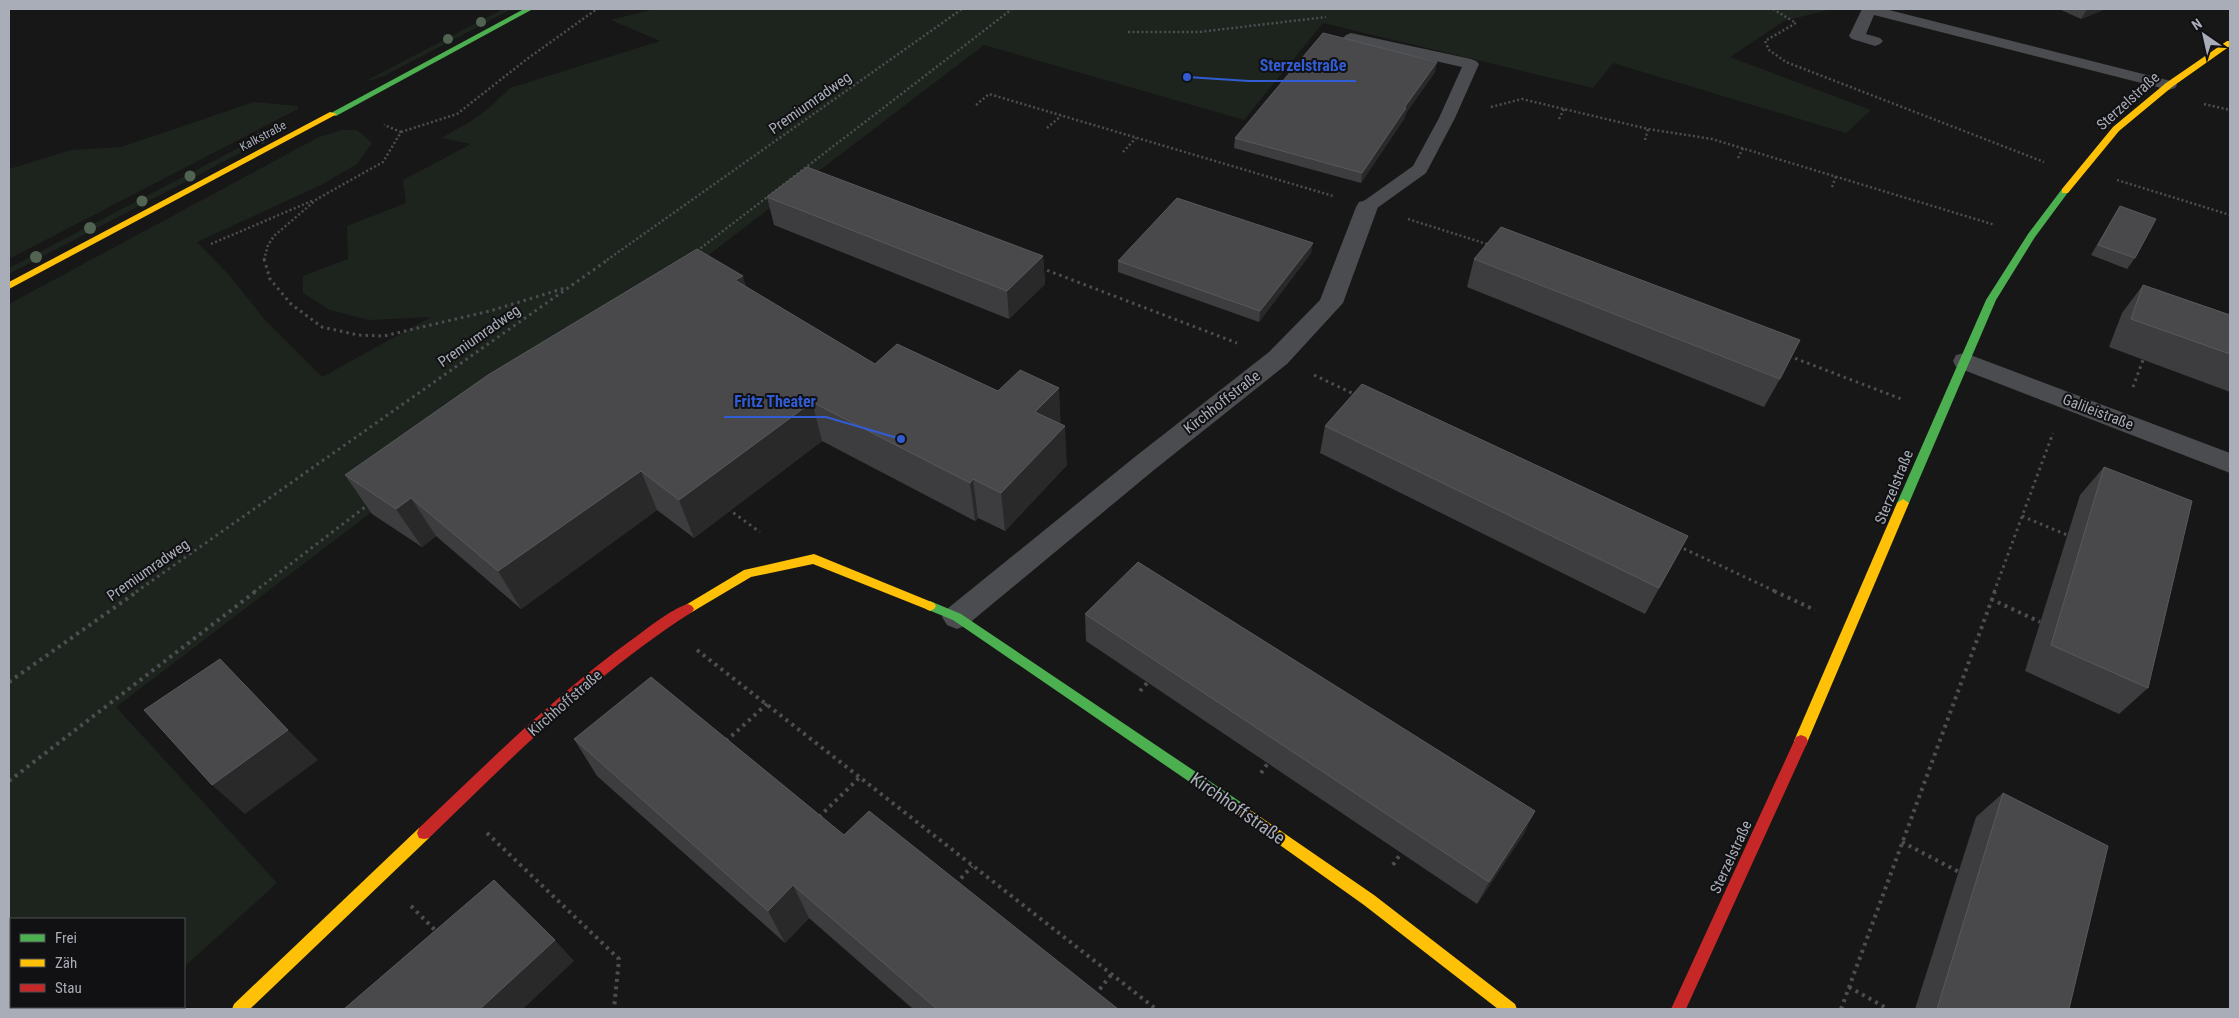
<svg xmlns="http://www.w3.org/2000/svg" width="2239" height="1018" viewBox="0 0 2239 1018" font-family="'Roboto Condensed',sans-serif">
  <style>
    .green { fill: #1d241e }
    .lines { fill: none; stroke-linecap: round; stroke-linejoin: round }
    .path-far2 { stroke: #4d4e52; stroke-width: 2.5; stroke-dasharray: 2 2.5; stroke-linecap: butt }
    .path-far1 { stroke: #4d4e52; stroke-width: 3; stroke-dasharray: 2.5 4; stroke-linecap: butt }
    .path { stroke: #4d4e52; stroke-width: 4; stroke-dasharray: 3 4.5; stroke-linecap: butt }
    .lane { fill: #4b4c50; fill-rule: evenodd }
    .street { fill: #4b4c50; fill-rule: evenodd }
    .fast { fill: #4caf50; fill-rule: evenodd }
    .slow { fill: #ffc107; fill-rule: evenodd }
    .jam { fill: #c62828; fill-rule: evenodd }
    .tree { fill: #506451 }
    .wall { fill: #3d3d3f }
    .shaded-wall { fill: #29292a }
    .building { fill: #49494c; stroke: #58595d }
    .labels { text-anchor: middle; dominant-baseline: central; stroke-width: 4; stroke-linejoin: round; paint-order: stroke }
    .far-street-label { font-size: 12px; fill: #a8adb8; stroke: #111113 }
    .street-label { font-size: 15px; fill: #a8adb8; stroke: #111113 }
    .near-street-label { font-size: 18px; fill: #a8adb8; stroke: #111113 }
    .leader { fill: none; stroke: #325cd3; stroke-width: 2 }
    .callout-dot { fill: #325cd3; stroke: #111113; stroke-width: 2 }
    .callout-label { font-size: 16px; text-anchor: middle; font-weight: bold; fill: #325cd3; stroke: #111113; stroke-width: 4; stroke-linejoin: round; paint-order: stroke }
  </style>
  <rect width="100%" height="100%" fill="#171717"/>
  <g class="green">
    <path d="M503,9H512L384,76L364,82Z"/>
    <path d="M654,9H1832L1784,21L1730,57L1871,110L1846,133L1613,63L1593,88L1323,23L1244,120L984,45L116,707L277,883L184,967V919H11V1007H139L136,1009H11L9,1007V304L319,137L341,130H357L372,143L357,164L321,185L197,242L230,276L265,320L322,377L431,317L369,320L330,310L303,293V276L348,259L347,226L406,203L403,180L471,144L441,138L468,123L488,109L510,88L660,41L611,20Z"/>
    <path d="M254,102L298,106V109L9,259V169L71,150L121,147Z"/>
    <path d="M292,120L271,137L9,274V268Z"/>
  </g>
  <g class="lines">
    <g class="path-far2">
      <path d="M1773,9L1796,23L1765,41L1769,50L1786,62L2044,162"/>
      <path d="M1128,32H1199L1326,17"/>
      <path d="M2204,104L2230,110"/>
      <path d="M976,105L989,94L1333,196"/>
      <path d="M1491,107L1522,99L1648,129L1712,139L1995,225"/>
      <path d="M1559,119L1564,109"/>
      <path d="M1047,128L1061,116"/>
      <path d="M401,132L457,114L527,59L597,9"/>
      <path d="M1645,140L1648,129"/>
      <path d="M1123,152L1136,138"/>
      <path d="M1738,158L1743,148"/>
      <path d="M2117,180L2230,215"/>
      <path d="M1832,187L1836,176"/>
      <path d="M1408,219L1490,245"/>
      <path d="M211,244L314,200"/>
      <path d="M697,251L1012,9"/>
      <path d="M264,260L268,245L274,236L317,199L383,162L401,132L384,125"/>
      <path d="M607,260L962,9"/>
    </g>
    <g class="path-far1">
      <path d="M264,259L270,279L291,304L322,327L358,335L384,336L490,311L565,288"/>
      <path d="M1041,268L1237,343"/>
      <path d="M1789,356L1904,400"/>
      <path d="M1314,375L1356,395"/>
      <path d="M2133,387L2143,360"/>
      <path d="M728,509L760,532"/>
      <path d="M2022,516L2067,535"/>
      <path d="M1678,546L1777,592"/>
      <path d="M136,592L609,259"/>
      <path d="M254,592L369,504"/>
      <path d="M1994,592L2053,433"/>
    </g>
    <g class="path">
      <path d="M1774,591L1815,610"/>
      <path d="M1991,599L2040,622"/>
      <path d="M697,650L1156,1009"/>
      <path d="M9,682L138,591"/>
      <path d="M1140,691L1148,682"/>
      <path d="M726,741L767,704"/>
      <path d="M1261,773L1268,763"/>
      <path d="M9,781L256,591"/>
      <path d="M819,817L860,777"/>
      <path d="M487,833L619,959L614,1009"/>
      <path d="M1902,842L1959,872"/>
      <path d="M1393,865L1401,853"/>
      <path d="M956,884L972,866"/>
      <path d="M411,906L437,932"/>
      <path d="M1849,987L1888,1009"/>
      <path d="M1095,995L1111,975"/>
      <path d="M1841,1009L1995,591"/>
    </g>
    <g class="lane">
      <path d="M1862,9H1885L2175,82L2177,85L2175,88L2169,90L1874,15L1866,34L1880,38L1883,41L1880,44L1875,46L1852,39L1849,36Z"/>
      <path d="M1351,33L1471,59L1476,61L1479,64L1455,118L1426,173L1373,211H1361L1358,207L1361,203L1413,166L1439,118L1462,67L1346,41L1343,38L1346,35Z"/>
    </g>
    <g class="street">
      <path d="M1367,200L1375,202L1378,207L1343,303L1287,364L1154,470L967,625L957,629L947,625L942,617L947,609L1136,456L1269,352L1320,300L1356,207L1359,202Z"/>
      <path d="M1965,353L2230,453V473L1956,367L1953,361L1956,355Z"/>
    </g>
    <g class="fast">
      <path d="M524,9H533L336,116L329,114Z"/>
      <path d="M2065,188L2069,191L2035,237L1996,300L1909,503L1907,506H1899L1897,503L1986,300L2028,234L2062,189Z"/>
      <path d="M930,601L961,614L1245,805L1247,809L1245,813L1240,815L1235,813L953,620L926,609L924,606L926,603Z"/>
    </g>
    <g class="slow">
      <path d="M2227,41H2230V46L2172,87L2119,131L2068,193H2062V189L2113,127L2166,83Z"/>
      <path d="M330,112L337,114L9,289V282Z"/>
      <path d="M1903,499L1909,503L1806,745L1801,747L1796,745L1794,741L1897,503Z"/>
      <path d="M814,554L934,603L936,606L934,609L930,611L926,609L813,564L751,577L692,612L688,614L684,612L682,609L684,606L744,570Z"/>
      <path d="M1240,803L1374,895L1515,1004L1517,1009H1498L1364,905L1235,813L1233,809L1235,805Z"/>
      <path d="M424,827L429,828L431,833L429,838L250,1009H232L234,1004L419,828Z"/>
    </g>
    <g class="jam">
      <path d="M688,604L692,606L694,609L692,612C592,676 514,756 429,838L424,839L419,838L417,833L419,828C487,764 554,696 630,641C647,629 669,610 688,604Z"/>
      <path d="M1801,735L1806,737L1808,741L1686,1009H1671L1796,737Z"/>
    </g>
  </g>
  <g class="tree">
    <circle cx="481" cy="22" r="5"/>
    <circle cx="448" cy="39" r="5"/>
    <circle cx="261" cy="138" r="5.5"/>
    <circle cx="190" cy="176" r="5.5"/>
    <circle cx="142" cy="201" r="5.5"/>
    <circle cx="90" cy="228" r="6"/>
    <circle cx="36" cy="257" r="6"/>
  </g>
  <g class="wall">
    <path d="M2059,9H2105L2081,19Z"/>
    <path d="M1435,72L1406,113L1404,119L1361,183L1234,148L1235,138Z"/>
    <path d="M767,197L1043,256L1045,284L1009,319L774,225Z"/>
    <path d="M2120,206L2135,258L2127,269L2091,255L2113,217Z"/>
    <path d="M1311,253L1259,322L1118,272V261Z"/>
    <path d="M1474,259L1780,379L1764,407L1467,287Z"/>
    <path d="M2143,285L2230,315V392L2109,347L2122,313Z"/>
    <path d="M746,287L875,364L1061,425L1067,465L1005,531L978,518L975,521L822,441L694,538L657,510L521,609L436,536L422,547L372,514L345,475Z"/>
    <path d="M1325,426L1688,536L1645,614L1320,453Z"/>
    <path d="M2104,467L2148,688L2119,714L2025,671L2080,495Z"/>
    <path d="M1085,614L1535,811L1523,835L1477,904L1086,641Z"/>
    <path d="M574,739L844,835L1118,1009H913L809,918L785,943L597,776Z"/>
    <path d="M2003,793L2069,1009H1915L1976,817Z"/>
  </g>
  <g class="shaded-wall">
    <path d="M2087,9H2105L2081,19Z"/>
    <path d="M1437,62L1435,72L1406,113L1404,119L1361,183L1362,173L1404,108Z"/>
    <path d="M1313,243L1311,253L1259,322L1260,311Z"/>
    <path d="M1043,256L1045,284L1009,319L1007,291Z"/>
    <path d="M743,276L754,315L735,280Z"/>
    <path d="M1059,388L1061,427L1035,412Z"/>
    <path d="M812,402L822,441L694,538L679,500Z"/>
    <path d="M1065,426L1067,465L1005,531L1001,493Z"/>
    <path d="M641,471L657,510L521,609L498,571Z"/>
    <path d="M973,479L978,518L975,521L970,483Z"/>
    <path d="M411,498L436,536L422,547L396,509Z"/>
    <path d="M288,730L318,760L245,814L212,785Z"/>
    <path d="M1535,811L1523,835L1477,904L1489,882Z"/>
    <path d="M793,885L809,918L785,943L768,911Z"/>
    <path d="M555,940L574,961L523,1009H480Z"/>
  </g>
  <g class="building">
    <path d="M1323,33L1437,62L1404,108H1406L1362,173L1235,138Z"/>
    <path d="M807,167L1043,256L1007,291L767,197Z"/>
    <path d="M1177,198L1313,243L1260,311L1118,261Z"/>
    <path d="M2120,206L2156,219L2135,258L2098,245Z"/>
    <path d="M1501,227L1800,340L1780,379L1474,259Z"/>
    <path d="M697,249L743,276L735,280L875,364L897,344L998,391L1020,370L1059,388L1035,412L1065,426L1001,493L973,479L970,483L812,402L679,500L641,471L498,571L411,498L396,509L345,475L488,375Z"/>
    <path d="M2143,285L2230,315V354L2131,319Z"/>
    <path d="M1362,384L1688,536L1659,588L1325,426Z"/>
    <path d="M2104,467L2192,501L2148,688L2051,645Z"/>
    <path d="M1138,562L1535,811L1489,882L1085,614Z"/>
    <path d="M220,659L288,730L212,785L144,710Z"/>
    <path d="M651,677L844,835L869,811L1118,1009H937L793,885L768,911L574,739Z"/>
    <path d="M2003,793L2108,846L2069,1009H1937Z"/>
    <path d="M494,880L555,940L480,1009H344Z"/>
  </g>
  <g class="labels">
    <g class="far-street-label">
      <text transform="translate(263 136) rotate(-28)">Kalkstraße</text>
    </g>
    <g class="street-label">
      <text transform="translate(2128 101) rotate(-42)">Sterzelstraße</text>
      <text transform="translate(810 103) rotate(-35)">Premiumradweg</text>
      <text transform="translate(479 336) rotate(-35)">Premiumradweg</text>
      <text transform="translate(1222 402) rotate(-38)">Kirchhoffstraße</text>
      <text transform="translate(2098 412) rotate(21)">Galileistraße</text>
      <text transform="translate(1894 487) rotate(-68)">Sterzelstraße</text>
      <text transform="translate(148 570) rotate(-35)">Premiumradweg</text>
      <text transform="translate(565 703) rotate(-41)">Kirchhoffstraße</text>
      <text transform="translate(1731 857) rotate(-65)">Sterzelstraße</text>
    </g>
    <g class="near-street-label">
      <text transform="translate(1238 808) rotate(35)">Kirchhoffstraße</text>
    </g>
  </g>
  <path class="leader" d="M1187 77L1249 81H1356M901 439L826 417H724"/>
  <g class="callout-dot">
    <circle cx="1187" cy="77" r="5"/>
    <circle cx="901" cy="439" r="5"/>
  </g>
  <g class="callout-label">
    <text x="1303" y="71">Sterzelstraße</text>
    <text x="775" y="407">Fritz Theater</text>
  </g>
  <rect width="2239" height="1018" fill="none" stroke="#a8adb8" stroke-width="20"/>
  <rect x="10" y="918" width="175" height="90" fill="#111113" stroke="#4d4f55"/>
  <rect x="20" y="934" width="25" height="8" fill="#4caf50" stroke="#4d4f55"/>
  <text x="55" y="943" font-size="15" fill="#a8adb8">Frei</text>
  <rect x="20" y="959" width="25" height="8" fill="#ffc107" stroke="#4d4f55"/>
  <text x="55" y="968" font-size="15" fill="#a8adb8">Zäh</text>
  <rect x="20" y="984" width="25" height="8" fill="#c62828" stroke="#4d4f55"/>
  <text x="55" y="993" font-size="15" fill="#a8adb8">Stau</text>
  <g transform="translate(2204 35) rotate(326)" stroke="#111113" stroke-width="4" paint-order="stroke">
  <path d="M0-4L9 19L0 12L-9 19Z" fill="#a8adb8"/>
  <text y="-8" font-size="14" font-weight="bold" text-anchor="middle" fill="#a8adb8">N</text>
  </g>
</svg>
